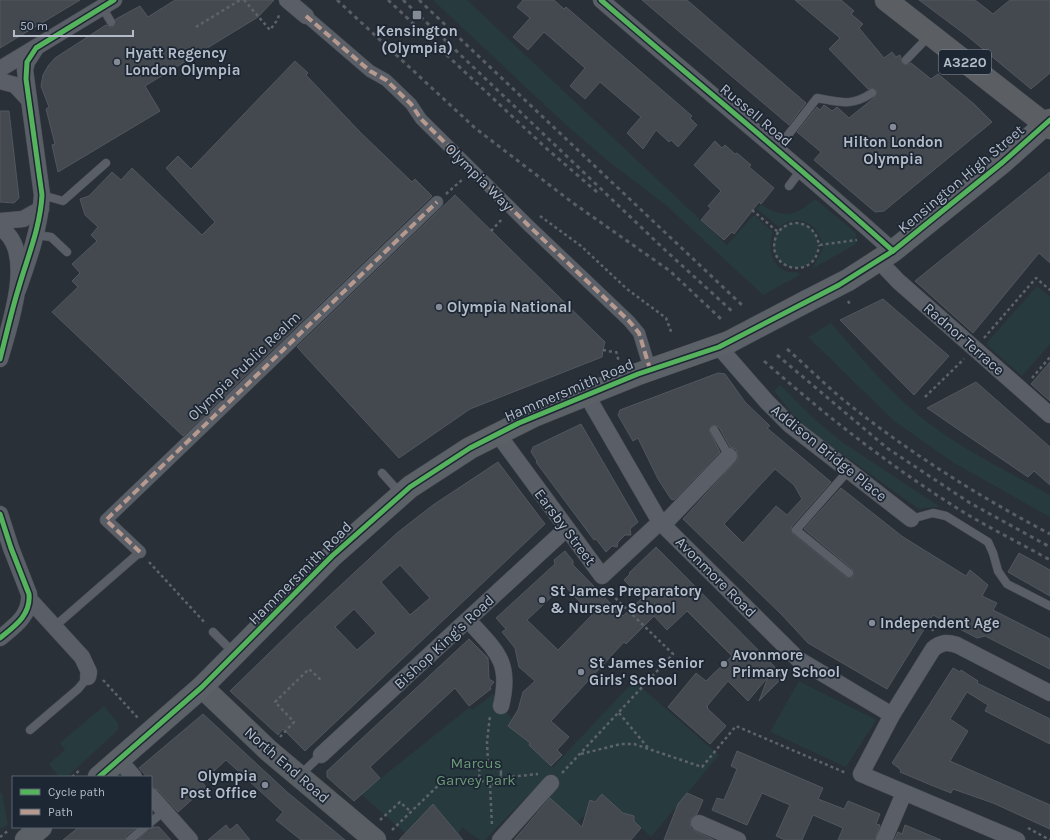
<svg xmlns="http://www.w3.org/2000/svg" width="1050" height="840" viewBox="0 0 1050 840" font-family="Karla,sans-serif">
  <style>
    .green { fill: #273a3e }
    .building { fill: #444950; stroke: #52575f; fill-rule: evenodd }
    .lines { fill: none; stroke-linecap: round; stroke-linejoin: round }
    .service-casing { stroke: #484c53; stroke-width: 9 }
    .pedestrian-casing { stroke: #484c53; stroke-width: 13 }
    .minor-casing { stroke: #484c53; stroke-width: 17 }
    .secondary-casing { stroke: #484c53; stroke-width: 23 }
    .primary-casing { stroke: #484c55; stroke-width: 23 }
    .trunk-casing { stroke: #474c53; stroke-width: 23 }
    .path { stroke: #5d636a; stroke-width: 2.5; stroke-dasharray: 3 3; stroke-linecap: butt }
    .service { stroke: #5a5e66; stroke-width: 8 }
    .pedestrian { stroke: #5a5e66; stroke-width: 12 }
    .minor { stroke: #5a5e66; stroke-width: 16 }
    .secondary { stroke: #595d64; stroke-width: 22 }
    .primary { stroke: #5c6168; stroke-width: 22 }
    .trunk { stroke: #5b5f64; stroke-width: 22 }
    .rail { stroke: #595d64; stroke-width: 3; stroke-dasharray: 4 4; stroke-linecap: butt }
    .primary-bridge-casing { stroke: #484c55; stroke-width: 23; stroke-linecap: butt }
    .primary-bridge { stroke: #5c6168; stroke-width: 22 }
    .quiet { stroke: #b69a8f; stroke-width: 4; stroke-dasharray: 8 4; stroke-linecap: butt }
    .cycleway-casing { stroke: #1d2633; stroke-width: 8 }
    .cycleway { stroke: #56b35d; stroke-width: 5 }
    .poi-dot { fill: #848b96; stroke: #1d2633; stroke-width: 1.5 }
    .labels { text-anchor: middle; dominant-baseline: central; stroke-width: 3.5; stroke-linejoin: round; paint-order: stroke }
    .shield { fill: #1d2633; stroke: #878f9c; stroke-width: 1 }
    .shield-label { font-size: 14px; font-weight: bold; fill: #b4bcc9 }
    .poi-label { font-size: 15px; font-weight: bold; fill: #b4bcc9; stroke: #1d2633; text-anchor: start }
    .street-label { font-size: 15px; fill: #b4bcc9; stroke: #1d2633 }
    .park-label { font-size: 15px; fill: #6b9a76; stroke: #1d2633 }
  </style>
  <rect width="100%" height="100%" fill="#2a3038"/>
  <g class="green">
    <path d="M433,0H467L727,245L754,215L773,232C766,250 774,275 797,272L800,275L763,295L667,206L607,160L565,124Z"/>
    <path d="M815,199L856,233V244L812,269L823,248C820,224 799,212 779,227L757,209L761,204C782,219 797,216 815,199Z"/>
    <circle cx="796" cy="245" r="23"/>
    <path d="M1037,286L1050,297V344L1022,376L986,344Z"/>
    <path d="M831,323C858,354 885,387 917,414C957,447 1005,470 1050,495V517L954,463L894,421L808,337Z"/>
    <path d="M780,385L813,418L842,442L940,507L922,508L920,510L816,435L797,419L774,391Z"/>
    <path d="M634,681L719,755L651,837L634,821V816L626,814V815L602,794L595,802L590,800L589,810L576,824L537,786L485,840H480L462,827L458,834L433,804L405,833L361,794L470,707L472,710L493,694L530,743L529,745L553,767Z"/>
    <path d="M799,681L876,720L846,767L770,732Z"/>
    <path d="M104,706L118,723V730L67,777H59L49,764L65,750L60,743Z"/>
    <path d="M0,793L2,794L8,825L0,829Z"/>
  </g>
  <g class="building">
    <path d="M0,0H80L0,48Z"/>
    <path d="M175,0H274L258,17L145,86L160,111L58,172L52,145L55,144L46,109L49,107L41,86L43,75L48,66L55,58L106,25L111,27L114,26L116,19L140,6L148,17Z"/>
    <path d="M523,0H554L564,9L566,7L692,116L690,118L697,125L678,147L671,140L669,142L656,130L643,149L627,133L641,117L600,82L585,99L570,86L585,68L544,32L528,50L513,37L530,18L517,7Z"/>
    <path d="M642,0H687L806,103L789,125Z"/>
    <path d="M795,0H841L854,11L851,14L863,24L859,28L884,58L892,52L896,57L900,55L903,64L907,65L911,63L931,79L938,74L974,104L992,122L884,211L875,212L814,160L821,152L797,132L817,107L820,110L824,105L832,111L837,107L849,118L875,97L877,91L872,88L868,89L829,49L840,38Z"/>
    <path d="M919,0H975L993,14L1010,0H1050V73L1031,89L966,35Z"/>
    <path d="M295,61L308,73L306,75L360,132L412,182L415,179L432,196L183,436L52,312L78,287L72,281L80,273L72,264L97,241L91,235L98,227L85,215L80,199L89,196L112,172L121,180L132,168L202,235L215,222L166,168L178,156L191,169Z"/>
    <path d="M0,111H9L19,198L14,203L0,202Z"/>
    <path d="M715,141L722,148L725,145L735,154L737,153L751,165L749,167L774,188L761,204L759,202L734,234L732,232L724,240L701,220L711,208L708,206L721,191L694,165Z"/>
    <path d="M1050,172V263L1039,253L973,333L915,281Z"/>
    <path d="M455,195L605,342L603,350L602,357L470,409L399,458L297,347Z"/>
    <path d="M883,299L949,356L914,395L840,320Z"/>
    <path d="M1050,362V401L1031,384Z"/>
    <path d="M718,373L725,374L745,402L770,426L767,428L831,482L792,526L791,529L793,534L846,577H853L854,573L852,569L804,529L841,488L903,537L966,576L970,570L988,585L982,596L997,603L993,610L1050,639V669L985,636L977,638L933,615L887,689L808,643L782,615L683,519L738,459L736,449L730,447L719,427L712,425L709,430L720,452L674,500L671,499L658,479L638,438L633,441L618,415L620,410ZM775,469L794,485L802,499L787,515L776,506L743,543L724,524Z"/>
    <path d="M976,382L1050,447V485L1034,471L1028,477L927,408Z"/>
    <path d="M581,424L638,522L630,529L631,535H625L618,542L617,547L612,546L606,552L596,539L594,540L536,462L537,461L531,452L533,447Z"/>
    <path d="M498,462L545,524L305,751L283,729L278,735L230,691L299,624L397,533L433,505ZM400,565L430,598L410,615L381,582ZM354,609L376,633L357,650L335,627Z"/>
    <path d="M656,547L784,676L759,701L768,677L748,701L728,681L707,706L708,707L707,708L726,726L710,744L668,707L696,673L706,681L732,656L687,611L667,630L654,616L626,644L624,642L551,721L569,737L557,750L562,755L551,766L529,745L530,743L508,726L518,710L523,692L535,681L519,667L515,648L502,632L506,629L496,618L555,564L554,560L565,551L573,561V565L623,616L642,598L624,580L630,574L629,573ZM564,585L592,615L558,650L527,620Z"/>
    <path d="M1019,553L1050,570V596L1008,572Z"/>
    <path d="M469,639L488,658L489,679L494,682L490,687L491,689L469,706L455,688L370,767L380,778L354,801L327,777V771Z"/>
    <path d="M953,668L960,672L961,670L978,681L977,683L1050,719V744L985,711L988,705L967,692L950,719L968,731L950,761L1050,805V829L993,803L953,789L951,793L931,785L900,772L901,770L892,763Z"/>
    <path d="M203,714L287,792L345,840H301L276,820L283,812L226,760L202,782L206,787L178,812L158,790L151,787V777H147L139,768Z"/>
    <path d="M737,751L823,788L818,799L844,809L848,801L880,814L876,824L880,825L875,840H838L843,828L813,815L802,840H785L776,836L790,805L762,793L747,825L712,810L717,798L724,800L737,769L731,766Z"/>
    <path d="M687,793L703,800L697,814L690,820L691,829L714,840H664L678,804Z"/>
    <path d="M602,794L623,813L634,816V821L641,828L631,840H514L550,798L582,827L590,800L595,802Z"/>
    <path d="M433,804L463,840H399Z"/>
    <path d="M237,824L250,840H208L226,825L230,830Z"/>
    <path d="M905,825L941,840H894L898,832L902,834Z"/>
    <path d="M79,827H137L126,836L125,840H63Z"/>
    <path d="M150,827H159L171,840H138Z"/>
  </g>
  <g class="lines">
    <defs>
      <g id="service">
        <path d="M102,7L111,22"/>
        <path d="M906,60L930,35"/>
        <path d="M777,149L817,98C840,102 851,107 872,93"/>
        <path d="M789,186L801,170"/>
        <path d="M42,195L63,201L106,163"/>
        <path d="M36,235L51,237L67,252"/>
        <path d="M714,430L729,456"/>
        <path d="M848,471L796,530L849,573"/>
        <path d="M382,473L400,493"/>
        <path d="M911,519L933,513L946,516L988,542L993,553L998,571L1007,584L1050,606"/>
        <path d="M54,627L140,552"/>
        <path d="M213,632L235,654"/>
        <path d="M30,730L78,689L88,677"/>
        <path d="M299,776L321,755"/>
        <path d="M151,822L164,811"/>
        <path d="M130,840L145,827"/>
      </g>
      <g id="pedestrian">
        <path d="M306,16L370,71L386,80L411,104L421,119L528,225L629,321L639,333L650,369"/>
        <path d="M140,552L106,520L437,202"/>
      </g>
      <g id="minor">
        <path d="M287,0L306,16"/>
        <path d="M601,0C698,84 798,165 893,251"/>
        <path d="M0,69L114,0"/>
        <path d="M0,81L15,85L29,100"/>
        <path d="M0,221L23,219L41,209"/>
        <path d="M0,228C37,250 9,327 0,359"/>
        <path d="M879,261L898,281L1050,415"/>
        <path d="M18,290C29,259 40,228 42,195L25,70L27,62L36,48"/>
        <path d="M719,347L767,402L790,425L911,519"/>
        <path d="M586,394L660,522L798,659L892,715"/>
        <path d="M497,433L602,576L660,522"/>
        <path d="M0,514L11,548L29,594C31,615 15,626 0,638"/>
        <path d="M663,525L729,456"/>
        <path d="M30,600L82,657L89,672L88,677"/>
        <path d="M468,620C496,651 512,661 501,706"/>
        <path d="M321,755L566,529"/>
        <path d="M119,760L134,777"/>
        <path d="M151,796L190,840"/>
        <path d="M699,823L738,840"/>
        <path d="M500,840L551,783"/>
        <path d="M884,840L904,793"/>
        <path d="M1017,840L861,774L892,715L933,649C941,642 947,642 957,645L1050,693"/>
      </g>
      <path id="secondary" d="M202,687L269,751L375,840"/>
      <g id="primary">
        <path d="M807,301L848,280L893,251L1003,162L1050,120"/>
        <path d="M99,777L202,687L332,556L410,487L470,448L536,415L638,374L729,342"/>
        <path d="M26,840L41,827"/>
      </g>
      <path id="trunk" d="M886,0L1050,128"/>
    </defs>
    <use href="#service" class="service-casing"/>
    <use href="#pedestrian" class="pedestrian-casing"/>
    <use href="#minor" class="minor-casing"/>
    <use href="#secondary" class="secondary-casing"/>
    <use href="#primary" class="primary-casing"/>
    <use href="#trunk" class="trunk-casing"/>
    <g class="path">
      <path d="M244,0L270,30L278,19L279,14"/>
      <path d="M196,27L240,0"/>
      <path d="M446,194L463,179"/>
      <path d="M752,210L778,232C793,215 816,224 819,245L857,240"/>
      <path d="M540,216L581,246L627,289L666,318L672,334"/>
      <path d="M491,231L503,218"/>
      <path d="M778,232C759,269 816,284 819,245"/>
      <path d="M848,301L851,306"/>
      <path d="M984,338L1036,278L1050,290"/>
      <path d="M603,350L613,352"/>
      <path d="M616,351L619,362"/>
      <path d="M1032,378L1050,357"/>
      <path d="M925,397L964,359"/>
      <path d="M149,562L206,624"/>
      <path d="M932,631L935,625L941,624L946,627"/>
      <path d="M103,680L138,718"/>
      <path d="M619,713L649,749"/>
      <path d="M280,737L294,722L275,702L309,669L321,680"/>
      <path d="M581,754L621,744H634L702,767L736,726L846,773"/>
      <circle cx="490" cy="773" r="11"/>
      <path d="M488,762L487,742L490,716"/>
      <path d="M562,773L673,654L607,590"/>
      <path d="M72,777L81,769"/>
      <path d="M500,778L538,774"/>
      <path d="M490,785L492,826"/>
      <path d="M380,820L400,802L411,812"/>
      <path d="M1028,828L1050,840"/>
      <path d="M392,830L443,781L479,778"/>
      <path d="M0,837L9,830"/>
    </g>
    <use href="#service" class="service"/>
    <use href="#pedestrian" class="pedestrian"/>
    <use href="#minor" class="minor"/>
    <use href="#secondary" class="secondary"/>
    <use href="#primary" class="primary"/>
    <use href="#trunk" class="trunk"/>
    <g class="rail">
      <path d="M337,0L475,128L573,203L670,271L721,319"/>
      <path d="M388,0L546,148L597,192"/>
      <path d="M403,0L665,250L734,313"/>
      <path d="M419,0L744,307"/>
      <path d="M787,349C809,368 828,388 851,406C913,455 980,497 1050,534"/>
      <path d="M777,355L887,448L970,503L1050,547"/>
      <path d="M764,361C826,416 890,466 960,510C989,528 1020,543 1050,560"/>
    </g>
    <defs>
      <path id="primary-bridge" d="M729,342L807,301"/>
    </defs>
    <use href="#primary-bridge" class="primary-bridge-casing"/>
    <use href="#primary-bridge" class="primary-bridge"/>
    <g class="quiet">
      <path d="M306,16L370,71L386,80L411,104L421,119L528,225L629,321L639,333L650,369"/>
      <path d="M140,552L106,520L437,202"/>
    </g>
    <defs>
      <g id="cycleway">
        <path d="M601,0C698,84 798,165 893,251"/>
        <path d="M0,359C6,336 11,313 18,290C27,258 40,229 42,195L26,79L27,62L36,48L114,0"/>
        <path d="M0,514L11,548L29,594C31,615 15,626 0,638"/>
        <path d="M99,777L202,687L332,556L410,487L470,448L519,423L638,374L719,347L839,285L893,251L1003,162L1050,120"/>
      </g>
    </defs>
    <use href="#cycleway" class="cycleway-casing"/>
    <use href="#cycleway" class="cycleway"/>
  </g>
  <g class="poi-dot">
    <rect x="412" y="10" width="10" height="10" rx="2"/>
    <circle cx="117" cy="62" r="4"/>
    <circle cx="893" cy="127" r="4"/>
    <circle cx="439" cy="307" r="4"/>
    <circle cx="542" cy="600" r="4"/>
    <circle cx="872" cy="623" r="4"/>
    <circle cx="724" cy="664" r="4"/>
    <circle cx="581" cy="672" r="4"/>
    <circle cx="265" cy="785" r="4"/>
  </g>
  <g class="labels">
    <rect class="shield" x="939" y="50" width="52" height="24" rx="3"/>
    <g class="shield-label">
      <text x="965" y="62">A3220</text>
    </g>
    <g class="poi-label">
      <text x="417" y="31" text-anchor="middle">Kensington<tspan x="417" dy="17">(Olympia)</tspan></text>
      <text x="125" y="53">Hyatt Regency<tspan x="125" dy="17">London Olympia</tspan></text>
      <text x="893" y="142" text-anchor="middle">Hilton London<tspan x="893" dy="17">Olympia</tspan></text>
      <text x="447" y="307">Olympia National</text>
      <text x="550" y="591">St James Preparatory<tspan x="550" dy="17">&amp; Nursery School</tspan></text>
      <text x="880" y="623">Independent Age</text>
      <text x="732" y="655">Avonmore<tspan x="732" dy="17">Primary School</tspan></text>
      <text x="589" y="663">St James Senior<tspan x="589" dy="17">Girls' School</tspan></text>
      <text x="257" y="776" text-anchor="end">Olympia<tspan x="257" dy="17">Post Office</tspan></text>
    </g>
    <g class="street-label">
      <text transform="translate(756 115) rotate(40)">Russell Road</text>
      <text transform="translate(479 177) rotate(45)">Olympia Way</text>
      <text transform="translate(961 179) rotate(-40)">Kensington High Street</text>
      <text transform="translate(964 339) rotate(41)">Radnor Terrace</text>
      <text transform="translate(244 366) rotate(-44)">Olympia Public Realm</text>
      <text transform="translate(569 390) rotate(-23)">Hammersmith Road</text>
      <text transform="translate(829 453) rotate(39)">Addison Bridge Place</text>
      <text transform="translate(565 527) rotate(53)">Earsby Street</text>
      <text transform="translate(300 573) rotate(-45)">Hammersmith Road</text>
      <text transform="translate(716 577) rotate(45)">Avonmore Road</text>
      <text transform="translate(444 642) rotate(-43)">Bishop King's Road</text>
      <text transform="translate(287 765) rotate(41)">North End Road</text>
    </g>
    <g class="park-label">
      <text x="476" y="763">Marcus<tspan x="476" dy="17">Garvey Park</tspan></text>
    </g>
  </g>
  <rect x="12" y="776" width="140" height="52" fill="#1d2633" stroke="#59626f"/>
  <rect x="20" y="789" width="20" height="6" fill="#56b35d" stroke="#59626f"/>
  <text x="48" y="796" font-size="12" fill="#b4bcc9">Cycle path</text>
  <rect x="20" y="809" width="20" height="6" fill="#b69a8f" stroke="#59626f"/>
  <text x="48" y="816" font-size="12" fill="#b4bcc9">Path</text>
  <path d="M14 30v6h119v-6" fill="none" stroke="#b4bcc9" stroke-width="2"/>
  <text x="20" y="30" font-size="12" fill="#b4bcc9" stroke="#1d2633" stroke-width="3" paint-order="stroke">50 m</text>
</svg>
